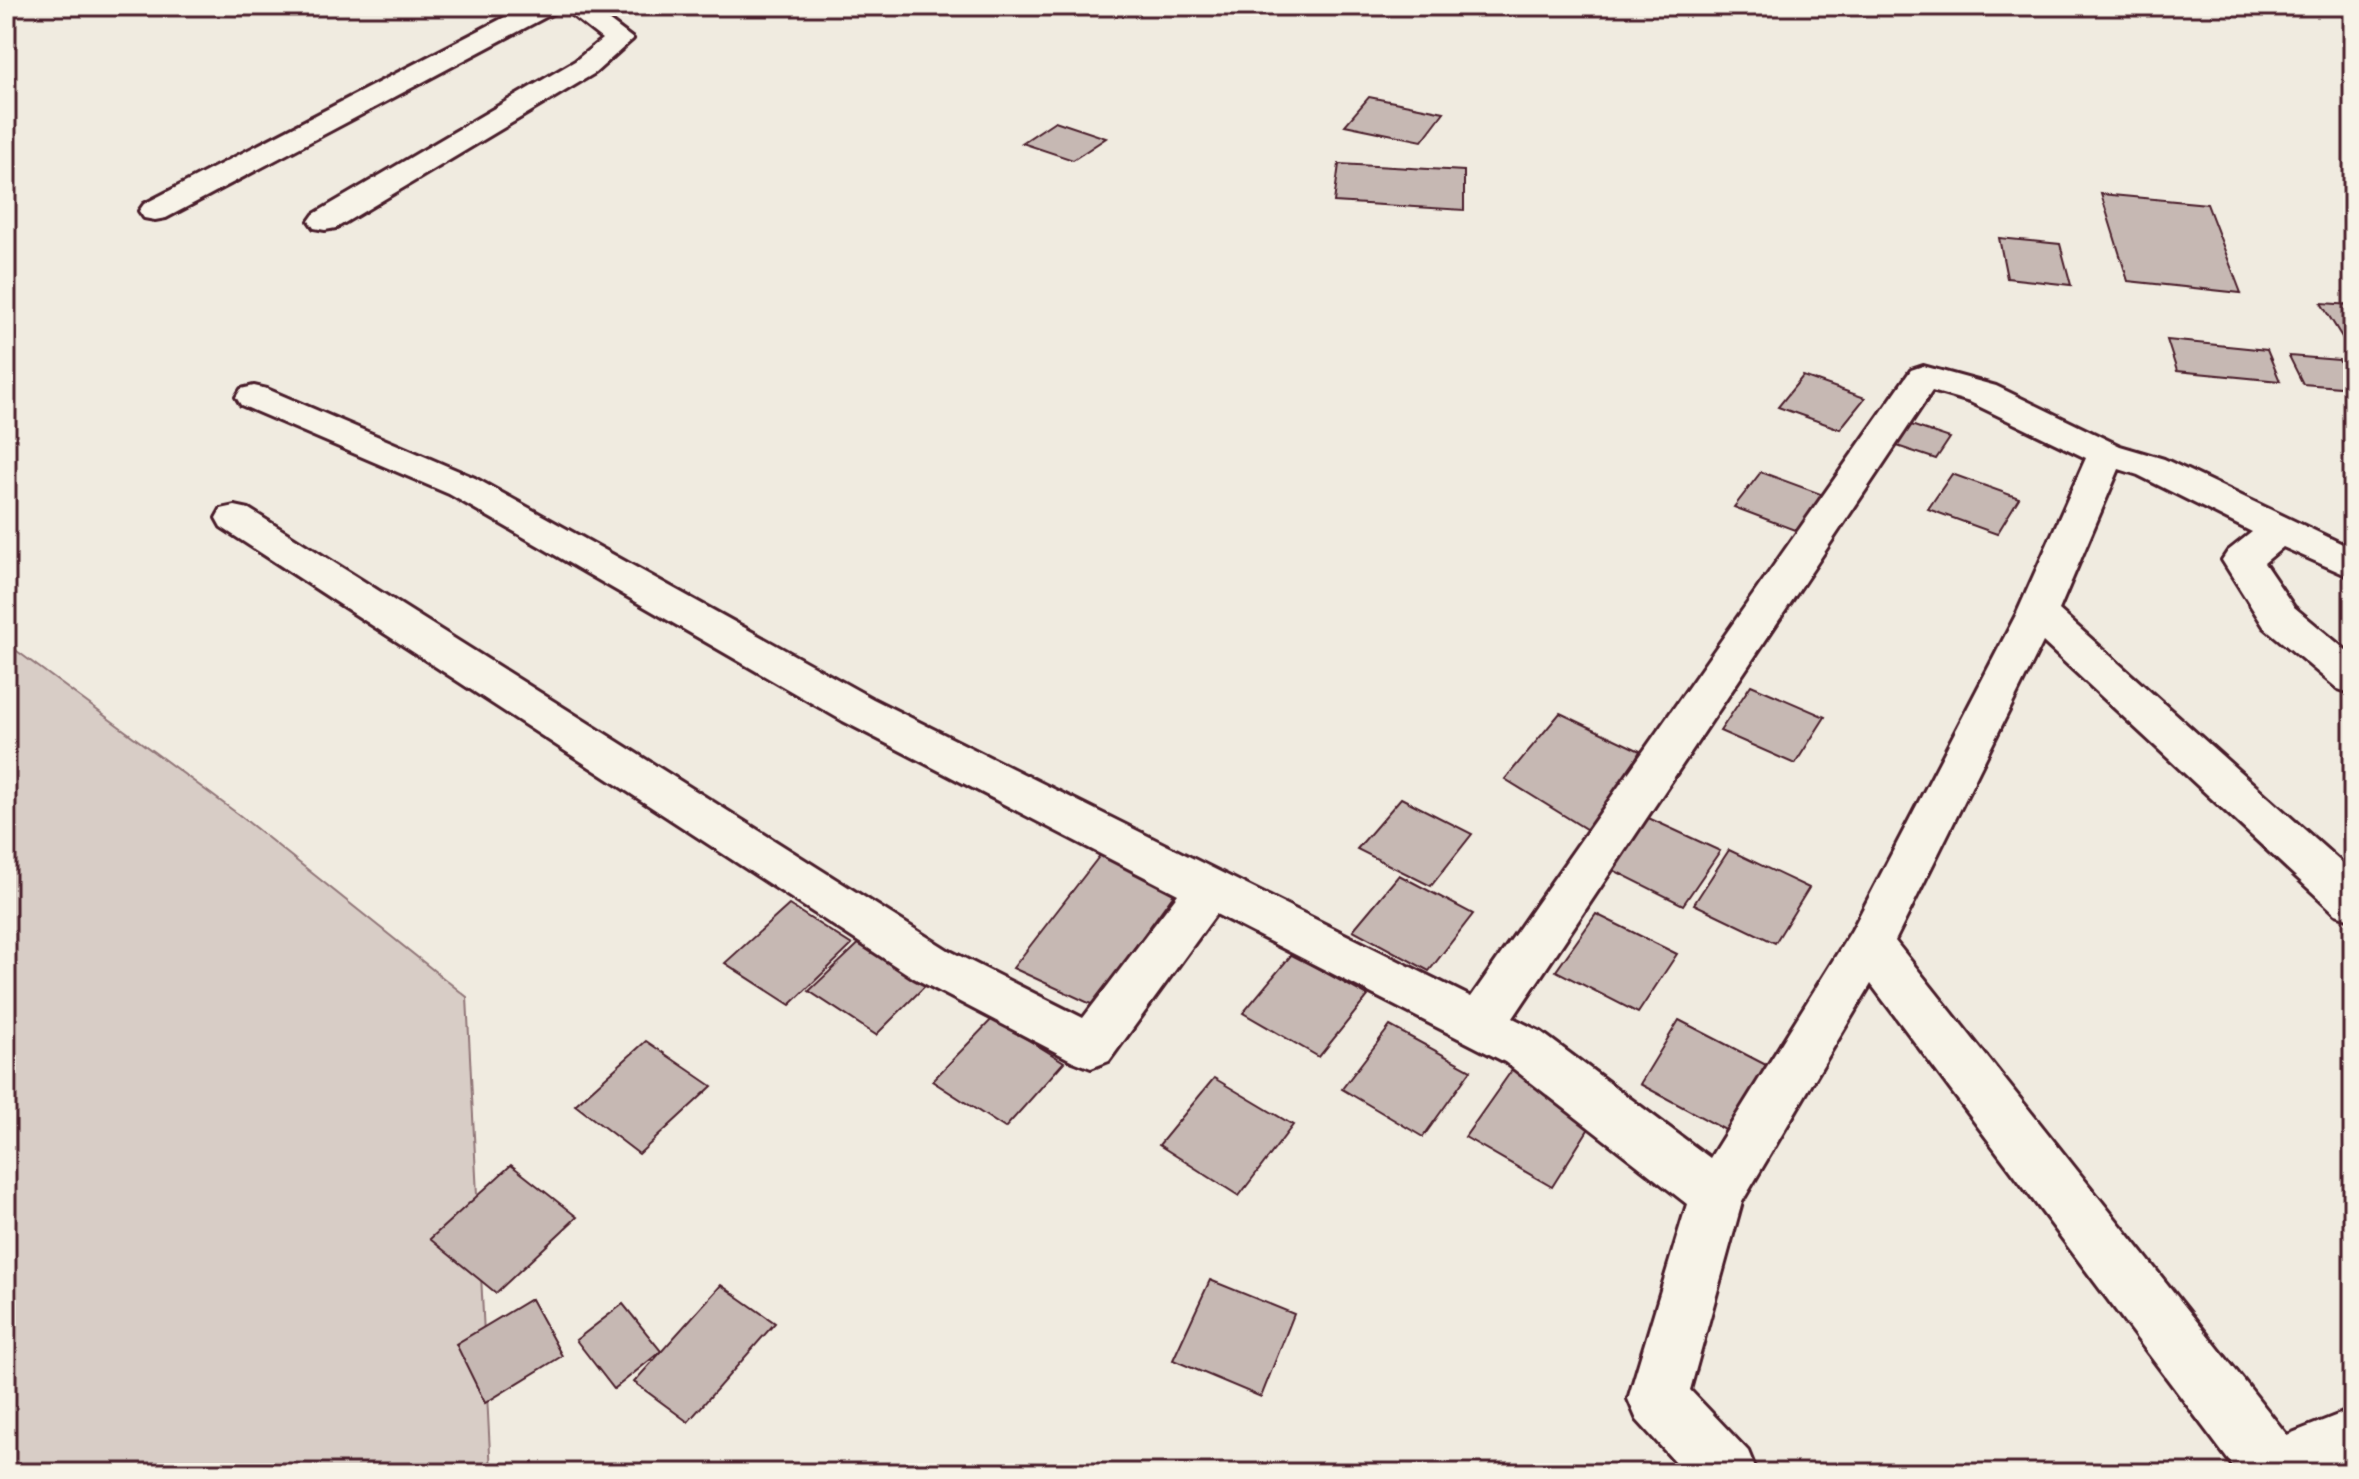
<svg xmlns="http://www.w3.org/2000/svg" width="2359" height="1479" viewBox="0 0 2359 1479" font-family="'Comic Neue',sans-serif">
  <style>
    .green { fill: #d8cdc6; stroke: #917678; stroke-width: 2 }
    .building { fill: #c6b8b3; stroke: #4a1f2b; stroke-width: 2 }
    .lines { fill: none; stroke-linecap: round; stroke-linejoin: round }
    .minor-casing { stroke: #4a1f2b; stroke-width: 6 }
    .minor { fill: #f7f3e8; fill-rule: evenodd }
  </style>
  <rect width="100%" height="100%" fill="#f0ebe0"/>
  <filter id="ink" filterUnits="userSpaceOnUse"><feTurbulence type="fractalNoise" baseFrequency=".0125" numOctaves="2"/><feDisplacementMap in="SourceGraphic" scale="16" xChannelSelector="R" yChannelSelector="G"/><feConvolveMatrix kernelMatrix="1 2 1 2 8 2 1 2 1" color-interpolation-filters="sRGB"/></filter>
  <g filter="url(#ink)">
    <path class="green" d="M6,643L238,814L467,997L491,1473H6Z"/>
    <g class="building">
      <path d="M1369,97L1444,112L1422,141L1345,125Z"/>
      <path d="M1055,121L1106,138L1073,160L1022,143Z"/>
      <path d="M1339,164L1464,171V210L1334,202Z"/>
      <path d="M2101,194L2207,204L2241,293L2128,281Z"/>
      <path d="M1999,238L2060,244L2071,285L2007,278Z"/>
      <path d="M2321,303L2353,305V342H2345Z"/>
      <path d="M2167,340L2267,350L2280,381L2177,371Z"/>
      <path d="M2289,356L2339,360L2353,388L2303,384Z"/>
      <path d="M1803,376L1865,398L1840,429L1778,407Z"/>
      <path d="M1899,421L1950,438L1936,459L1885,442Z"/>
      <path d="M1761,472L1826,496L1800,532L1734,507Z"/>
      <path d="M1952,474L2019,498L1997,534L1928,509Z"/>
      <path d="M1751,685L1825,717L1795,764L1720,731Z"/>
      <path d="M1560,713L1640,751L1594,834L1505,779Z"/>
      <path d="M1401,798L1472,834L1431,886L1357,849Z"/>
      <path d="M1642,815L1720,851L1683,905L1605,866Z"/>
      <path d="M1108,845L1181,884L1093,1005L1013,968Z"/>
      <path d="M1729,850L1809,888L1775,943L1694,904Z"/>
      <path d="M1399,875L1473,914L1429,971L1353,930Z"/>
      <path d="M789,905L852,945L790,1005L725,963Z"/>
      <path d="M1596,914L1677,954L1638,1013L1556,971Z"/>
      <path d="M870,933L937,974L876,1035L809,991Z"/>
      <path d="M1292,954L1368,996L1319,1057L1243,1013Z"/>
      <path d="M993,1018L1064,1062L1005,1128L932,1081Z"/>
      <path d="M1679,1020L1766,1065L1727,1131L1640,1084Z"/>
      <path d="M1390,1026L1471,1070L1423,1137L1342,1089Z"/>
      <path d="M646,1041L712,1086L639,1154L575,1105Z"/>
      <path d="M1512,1070L1596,1117L1552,1187L1465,1137Z"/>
      <path d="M1214,1078L1293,1125L1239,1196L1159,1145Z"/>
      <path d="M511,1165L577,1217L496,1293L430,1239Z"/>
      <path d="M1210,1280L1294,1314L1261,1397L1173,1360Z"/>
      <path d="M721,1285L775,1323L688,1422L634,1382Z"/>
      <path d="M531,1299L562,1356L485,1403L456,1344Z"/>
      <path d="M623,1304L661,1351L614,1389L576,1340Z"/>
    </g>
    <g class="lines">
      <defs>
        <g id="minor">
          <path d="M526,6H559L555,12L166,218L155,220L144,218L139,211L144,204Z"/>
          <path d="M560,6H590L633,39L595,73L336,228L325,230L314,228L309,221L314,214L575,61L602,39Z"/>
          <path d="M1923,366L1996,386L2120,446L2164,459L2353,549V578L2283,547L2264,563L2294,607L2353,656V694L2338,689L2264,627L2222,560L2228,551L2252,532L2138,475L2119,469L2059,610L2353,873V920L2336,914L2043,642L1895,941L2287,1435L2353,1409V1469L2344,1473H2238L1871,984L1742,1202L1690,1390L1748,1451L1757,1473H1685L1637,1420L1628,1399L1687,1204L1505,1062L1216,914L1109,1061L1091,1068L1073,1061L914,978L221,527L216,518L221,509L235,506L249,509L948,950L1083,1018L1178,894L843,721L449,494L241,405L236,397L241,389L254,386L267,389L475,478L873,699L1471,997L1911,370ZM1932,391L1970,402L2086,458L2017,613L1852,930L1710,1158L1541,1032L1513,1018Z"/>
        </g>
      </defs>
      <use href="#minor" class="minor-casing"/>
      <use href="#minor" class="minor"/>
    </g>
  </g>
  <rect width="2359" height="1479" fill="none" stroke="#f7f3e8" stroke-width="32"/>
  <rect x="16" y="16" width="2327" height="1447" fill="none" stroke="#4a1f2b" stroke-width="3" filter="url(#ink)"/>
</svg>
